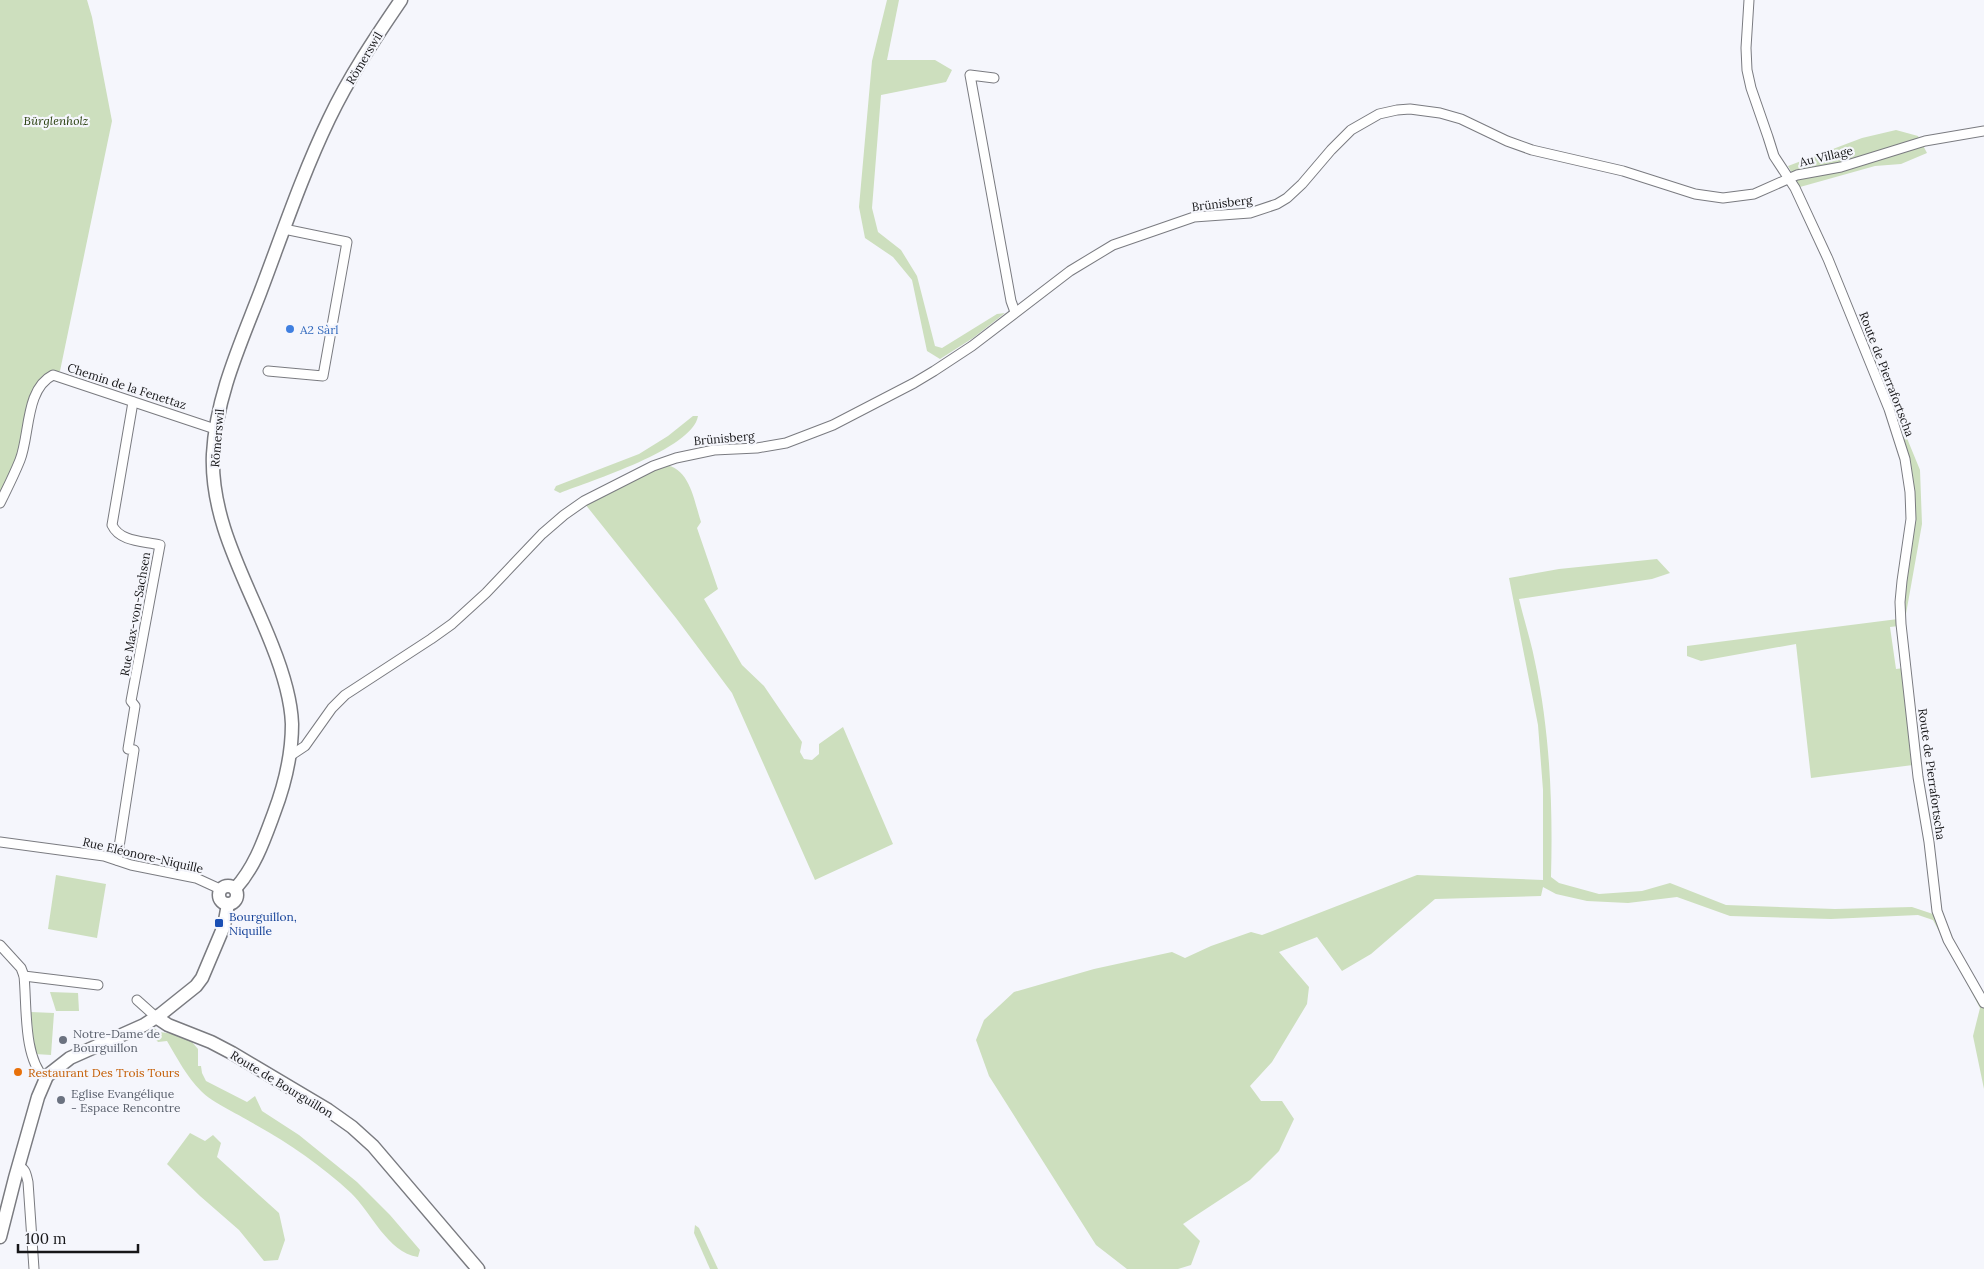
<svg xmlns="http://www.w3.org/2000/svg" width="1984" height="1269" viewBox="0 0 1984 1269" font-family="Lora,serif">
  <style>
    .green { fill: #cddfbe }
    .lines { fill: none; stroke-linecap: round; stroke-linejoin: round }
    .minor-casing { stroke: #7a7b80; stroke-width: 11 }
    .secondary-casing { stroke: #7a7b80; stroke-width: 15 }
    .minor { stroke: #fff; stroke-width: 9 }
    .secondary { stroke: #fff; stroke-width: 12 }
    .shop-dot { fill: #3f7fe0; stroke: #f5f6fc; stroke-width: 2 }
    .transit-dot { fill: #1a4fb4; stroke: #f5f6fc; stroke-width: 2 }
    .worship-dot { fill: #6b7280; stroke: #f5f6fc; stroke-width: 2 }
    .food-dot { fill: #e8710a; stroke: #f5f6fc; stroke-width: 2 }
    .labels { text-anchor: middle; dominant-baseline: central; stroke-width: 4.5; stroke-linejoin: round; paint-order: stroke }
    .street-label { font-size: 12px; fill: #161618; stroke: #f5f6fc }
    .park-label { font-size: 12px; font-style: italic; fill: #273e0c; stroke: #f5f6fc }
    .shop-label { font-size: 12px; fill: #366cbe; stroke: #f5f6fc; text-anchor: start }
    .transit-label { font-size: 12px; fill: #164399; stroke: #f5f6fc; text-anchor: start }
    .worship-label { font-size: 12px; fill: #5b616d; stroke: #f5f6fc; text-anchor: start }
    .food-label { font-size: 12px; fill: #c56008; stroke: #f5f6fc; text-anchor: start }
  </style>
  <rect width="100%" height="100%" fill="#f5f6fc"/>
  <g class="green">
    <path d="M0,0H87L92,17L112,121L60,371L51,372L41,379L17,459L0,497Z"/>
    <path d="M887,0H899L887,60H935L952,70L946,82L881,95L872,208L878,232L901,250L917,276L935,346L942,348L997,314L1005,313L973,338L940,359L927,351L912,280L893,257L865,238L859,207L872,61Z"/>
    <path d="M1896,130L1918,136L1927,153L1901,164L1875,166L1800,187L1788,166L1862,138Z"/>
    <path d="M1872,353L1920,470L1922,524L1904,625L1902,602L1913,491L1870,354Z"/>
    <path d="M693,416H698C693,449 590,481 560,493L554,490L556,486L639,454L668,436Z"/>
    <path d="M664,465C690,467 694,501 701,522L697,528L718,589L704,599L742,665L764,686L802,742L800,752L804,759L812,760L819,754V744L843,727L893,844L815,880L732,693L676,618L585,504Z"/>
    <path d="M1657,559L1670,573L1652,579L1519,599C1524,620 1531,641 1535,662C1550,732 1553,806 1551,877L1559,883L1599,894L1642,891L1670,883L1726,905L1835,909L1912,907L1933,914L1984,1003V1089L1973,1036L1980,1008L1933,920L1918,915L1831,919L1730,916L1677,897L1628,903L1587,901L1556,894L1543,887L1541,896L1435,899L1371,954L1342,971L1317,937L1279,952L1309,987L1307,1004L1272,1062L1250,1086L1261,1101H1282L1294,1119L1279,1151L1250,1180L1183,1224L1200,1241L1191,1265L1178,1269H1127L1096,1245L989,1076L976,1040L984,1020L1014,992L1094,969L1172,952L1185,958L1211,946L1251,932L1262,935L1417,875L1543,880V790L1538,725L1509,578L1559,569Z"/>
    <path d="M1898,619L1899,626L1890,627L1896,669L1904,668L1913,765L1811,778L1796,644L1701,661L1687,656V646Z"/>
    <path d="M56,875L106,884L97,938L48,929Z"/>
    <path d="M50,992L78,993L79,1011H56Z"/>
    <path d="M31,1012L54,1013L51,1055L35,1054Z"/>
    <path d="M151,1026L160,1032L174,1034L192,1042L198,1049V1066H201L202,1073L206,1081L247,1102L255,1096L262,1111L299,1135L357,1182L390,1215L420,1250L418,1257C387,1252 372,1213 351,1193C322,1166 290,1144 256,1125C242,1116 211,1102 201,1091C187,1077 177,1058 167,1041L158,1042L152,1035L147,1037L145,1030Z"/>
    <path d="M190,1133L205,1141L213,1135L221,1143L217,1157L279,1213L285,1240L278,1260L264,1261L239,1230L200,1196L167,1164Z"/>
    <path d="M695,1225L699,1228L718,1269H710L694,1233Z"/>
  </g>
  <g class="lines">
    <defs>
      <g id="minor">
        <path d="M1749,0L1746,48L1747,70L1751,88L1768,137L1774,156L1795,188L1828,259L1889,409L1905,459L1910,492L1911,519L1902,581L1900,602L1901,624L1918,777L1929,842L1937,911L1948,940L1984,1003"/>
        <path d="M994,78L970,75L1011,301L1015,312"/>
        <path d="M268,371L323,376L347,242L284,229"/>
        <path d="M0,503C7,489 14,475 20,460C30,435 25,389 53,375L215,429"/>
        <path d="M290,756L305,746L332,708L345,695L431,639L452,624L486,593L542,534L564,515L584,501L653,466L676,458L714,450L757,448L786,443L833,425L914,383L934,371L972,346L1070,271L1113,245L1194,217L1250,213L1277,204L1287,198L1302,184L1331,150L1351,130L1379,114L1397,110L1410,109L1440,113L1461,119L1507,141L1532,150L1623,171L1695,194L1723,198L1754,194L1797,175L1841,167L1925,141L1984,131"/>
        <path d="M0,842L104,856L131,865L196,878L220,889"/>
        <path d="M117,860L134,750L128,749L135,706L131,701L160,545C143,541 120,542 112,525L133,402"/>
        <path d="M0,945L21,968L24,976C27,1006 23,1057 45,1079"/>
        <path d="M24,976L98,985"/>
        <path d="M137,1000L156,1017"/>
        <path d="M18,1166C26,1169 26,1174 28,1182L34,1269"/>
      </g>
      <g id="secondary">
        <circle cx="228" cy="895" r="9"/>
        <path d="M235,889C255,867 264,840 274,813C285,784 292,755 292,724C291,697 282,670 272,645C248,583 210,522 213,454C216,397 240,345 260,293C282,235 302,175 329,119C349,77 375,38 401,0"/>
        <path d="M156,1017L168,1025L211,1042L232,1053L328,1110L352,1127L373,1146L478,1269"/>
        <path d="M0,1237L15,1178L38,1097L47,1076L70,1058L144,1025L161,1014L196,986L202,978L224,926L228,904"/>
      </g>
    </defs>
    <use href="#minor" class="minor-casing"/>
    <use href="#secondary" class="secondary-casing"/>
    <use href="#minor" class="minor"/>
    <use href="#secondary" class="secondary"/>
  </g>
  <circle class="shop-dot" cx="290" cy="329" r="5"/>
  <rect class="transit-dot" x="214" y="918" width="10" height="10" rx="2.5"/>
  <g class="worship-dot">
    <circle cx="63" cy="1040" r="5"/>
    <circle cx="61" cy="1100" r="5"/>
  </g>
  <circle class="food-dot" cx="18" cy="1072" r="5"/>
  <g class="labels">
    <g class="street-label">
      <text transform="translate(364 58) rotate(-59)">Römerswil</text>
      <text transform="translate(1826 156) rotate(-13)">Au Village</text>
      <text transform="translate(1222 203) rotate(-7)">Brünisberg</text>
      <text transform="translate(1887 374) rotate(69)">Route de Pierrafortscha</text>
      <text transform="translate(127 386) rotate(18)">Chemin de la Fenettaz</text>
      <text transform="translate(217 438) rotate(-85)">Römerswil</text>
      <text transform="translate(724 438) rotate(-5)">Brünisberg</text>
      <text transform="translate(135 614) rotate(-80)">Rue Max-von-Sachsen</text>
      <text transform="translate(1932 774) rotate(82)">Route de Pierrafortscha</text>
      <text transform="translate(143 855) rotate(13)">Rue Eléonore-Niquille</text>
      <text transform="translate(282 1084) rotate(31)">Route de Bourguillon</text>
    </g>
    <g class="park-label">
      <text x="56" y="120">Bürglenholz</text>
    </g>
    <g class="shop-label">
      <text x="300" y="329">A2 Sàrl</text>
    </g>
    <g class="transit-label">
      <text x="229" y="916">Bourguillon,<tspan x="229" dy="14">Niquille</tspan></text>
    </g>
    <g class="worship-label">
      <text x="73" y="1033">Notre-Dame de<tspan x="73" dy="14">Bourguillon</tspan></text>
      <text x="71" y="1093">Eglise Evangélique<tspan x="71" dy="14">- Espace Rencontre</tspan></text>
    </g>
    <g class="food-label">
      <text x="28" y="1072">Restaurant Des Trois Tours</text>
    </g>
  </g>
  <path d="M18 1244v8h120v-8" fill="none" stroke="#161618" stroke-width="2.5"/>
  <text x="25" y="1244" font-size="15" fill="#161618" stroke="#f5f6fc" stroke-width="4" paint-order="stroke">100 m</text>
</svg>
